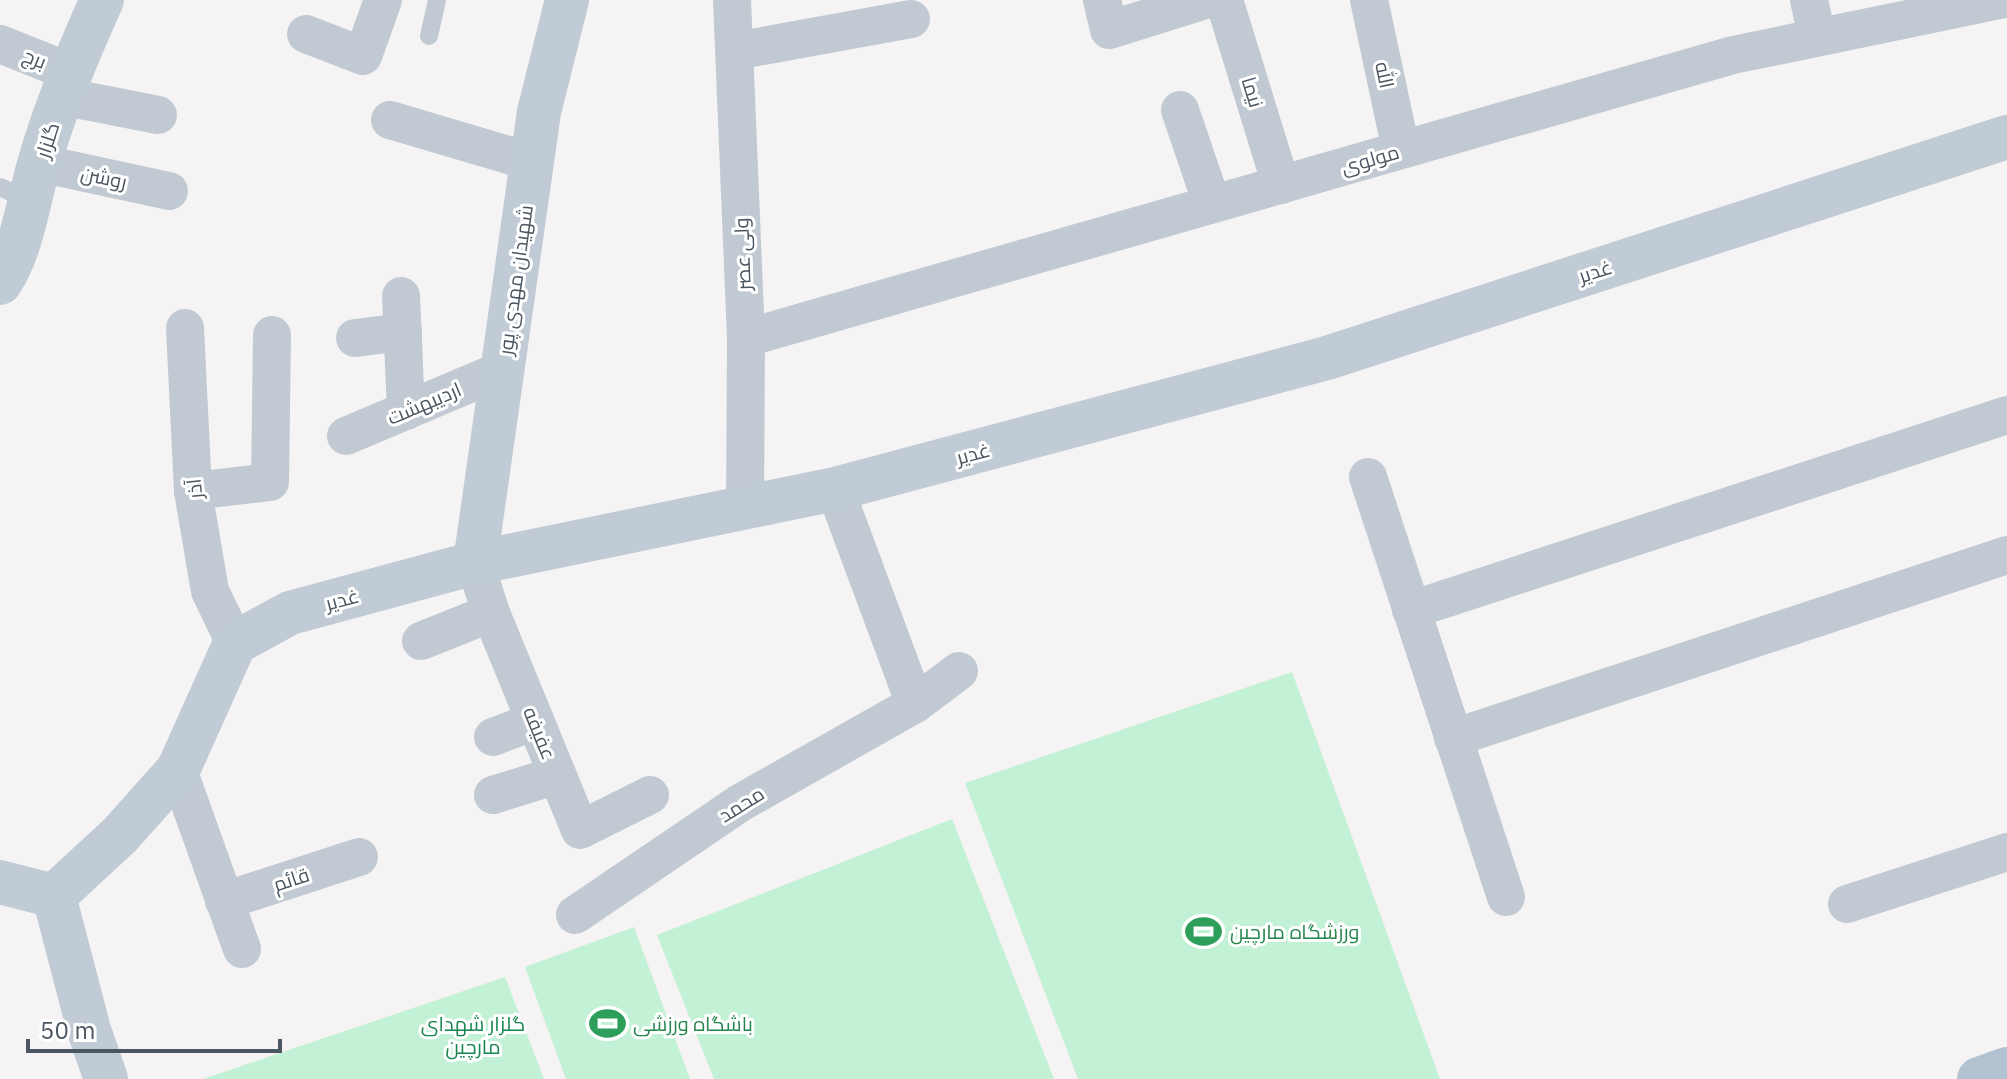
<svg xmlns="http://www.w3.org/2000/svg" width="2007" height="1079" viewBox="0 0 2007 1079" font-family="'IBM Plex Sans',Cairo,sans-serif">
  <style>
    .green { fill: #c3f1d5 }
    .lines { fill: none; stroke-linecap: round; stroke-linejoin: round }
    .lane { stroke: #c1cad2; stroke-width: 18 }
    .street { stroke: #c1cad2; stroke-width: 38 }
    .secondary { stroke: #c1cbd6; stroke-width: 44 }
    .primary { stroke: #b3c2d1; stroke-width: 44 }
    .labels { text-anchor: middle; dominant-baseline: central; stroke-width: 6; stroke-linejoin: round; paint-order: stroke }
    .street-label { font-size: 20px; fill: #4a5661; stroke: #fff }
    .leisure-label { font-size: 20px; fill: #27864d; stroke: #fff; text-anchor: start }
    .park-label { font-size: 20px; fill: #17864f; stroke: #fff }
  </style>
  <rect width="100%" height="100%" fill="#f5f3f3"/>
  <g class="green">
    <path d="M1292,672L1440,1079H1078L965,783Z"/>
    <path d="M952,819L1054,1079H714L657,935Z"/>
    <path d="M634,927L690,1079H566L525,967Z"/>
    <path d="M505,977L544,1079H203Z"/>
  </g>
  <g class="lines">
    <g class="lane">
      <path d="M429,36L437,0"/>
      <path d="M0,187L30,201"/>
    </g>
    <g class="street">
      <path d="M732,0L746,338L745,508"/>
      <path d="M1102,0L1109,30L1205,0"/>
      <path d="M1224,0L1281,185"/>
      <path d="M1369,0L1401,150"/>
      <path d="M1809,0L1817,37"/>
      <path d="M306,34L363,56L383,0"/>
      <path d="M0,44L70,72"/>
      <path d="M735,51L911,19"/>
      <path d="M61,96L158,115"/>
      <path d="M1180,110L1212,204"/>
      <path d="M390,120L532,162"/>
      <path d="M39,163L169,191"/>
      <path d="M401,296L406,411"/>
      <path d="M185,328L193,491L210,591L235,643"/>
      <path d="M355,338L403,332"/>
      <path d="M746,338L1733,55L2000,0"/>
      <path d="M346,436L502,370"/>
      <path d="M1368,477L1506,897"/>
      <path d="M835,489L915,704"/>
      <path d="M193,491L270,482L272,335"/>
      <path d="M475,563L491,613L580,830L650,795"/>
      <path d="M1411,610L2007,415"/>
      <path d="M421,641L491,613"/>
      <path d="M493,737L535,721"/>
      <path d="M1453,738L2007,555"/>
      <path d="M178,770L242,949"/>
      <path d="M493,795L557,775"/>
      <path d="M224,901L359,857"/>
      <path d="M1847,904L2007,852"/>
      <path d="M575,915L740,803L915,704L959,671"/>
    </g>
    <g class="secondary">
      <path d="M0,283C23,249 28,200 40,161C56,105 78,53 102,0"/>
      <path d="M475,563L539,112L567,0"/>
      <path d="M0,882L54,896"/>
      <path d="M54,896L120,835L178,770L235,643L290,613L475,563L835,489L1327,358L2007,137"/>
      <path d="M54,896L89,1030L106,1079"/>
    </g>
    <path class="primary" d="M1979,1079L2007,1069"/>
  </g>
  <defs>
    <symbol id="stadium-bare" viewBox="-9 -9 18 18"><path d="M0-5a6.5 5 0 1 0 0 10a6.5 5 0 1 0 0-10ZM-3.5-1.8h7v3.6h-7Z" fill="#2e9e5b" stroke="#fff" stroke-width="2.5" paint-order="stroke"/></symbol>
  </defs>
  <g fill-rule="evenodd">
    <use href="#stadium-bare" x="1178" y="906" width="51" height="51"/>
    <use href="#stadium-bare" x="582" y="998" width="51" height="51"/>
  </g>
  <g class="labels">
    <g class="street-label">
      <text transform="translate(35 58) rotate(22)">برج</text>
      <text transform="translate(1385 75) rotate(78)">الله</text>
      <text transform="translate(1253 92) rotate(73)">نیما</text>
      <text transform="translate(47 140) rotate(-72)">گلزار</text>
      <text transform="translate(1370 159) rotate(-16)">مولوی</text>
      <text transform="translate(104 177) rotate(12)">روشن</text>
      <text transform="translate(742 254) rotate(-92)">ولی عصر</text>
      <text transform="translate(1595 271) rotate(-18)">غدیر</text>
      <text transform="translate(515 280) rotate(-82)">شهیدان مهدی پور</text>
      <text transform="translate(424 403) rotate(-23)">اردیبهشت</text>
      <text transform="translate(973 453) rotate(-15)">غدیر</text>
      <text transform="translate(194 489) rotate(-96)">آذر</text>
      <text transform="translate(342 599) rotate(-15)">غدیر</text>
      <text transform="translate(540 733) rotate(68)">عفیفه</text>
      <text transform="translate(741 804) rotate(-32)">محمد</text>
      <text transform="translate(291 879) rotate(-18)">قائم</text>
    </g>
    <g class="leisure-label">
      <text x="1230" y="931">ورزشگاه مارچین</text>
      <text x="633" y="1023">باشگاه ورزشی</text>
    </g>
    <g class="park-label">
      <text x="473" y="1023">گلزار شهدای<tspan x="473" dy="23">مارچین</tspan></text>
    </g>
  </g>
  <path d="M28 1039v12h252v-12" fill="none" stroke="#4a5661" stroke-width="4"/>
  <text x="40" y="1039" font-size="24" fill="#4a5661" stroke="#ffffff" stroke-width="6" paint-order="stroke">50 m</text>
</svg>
